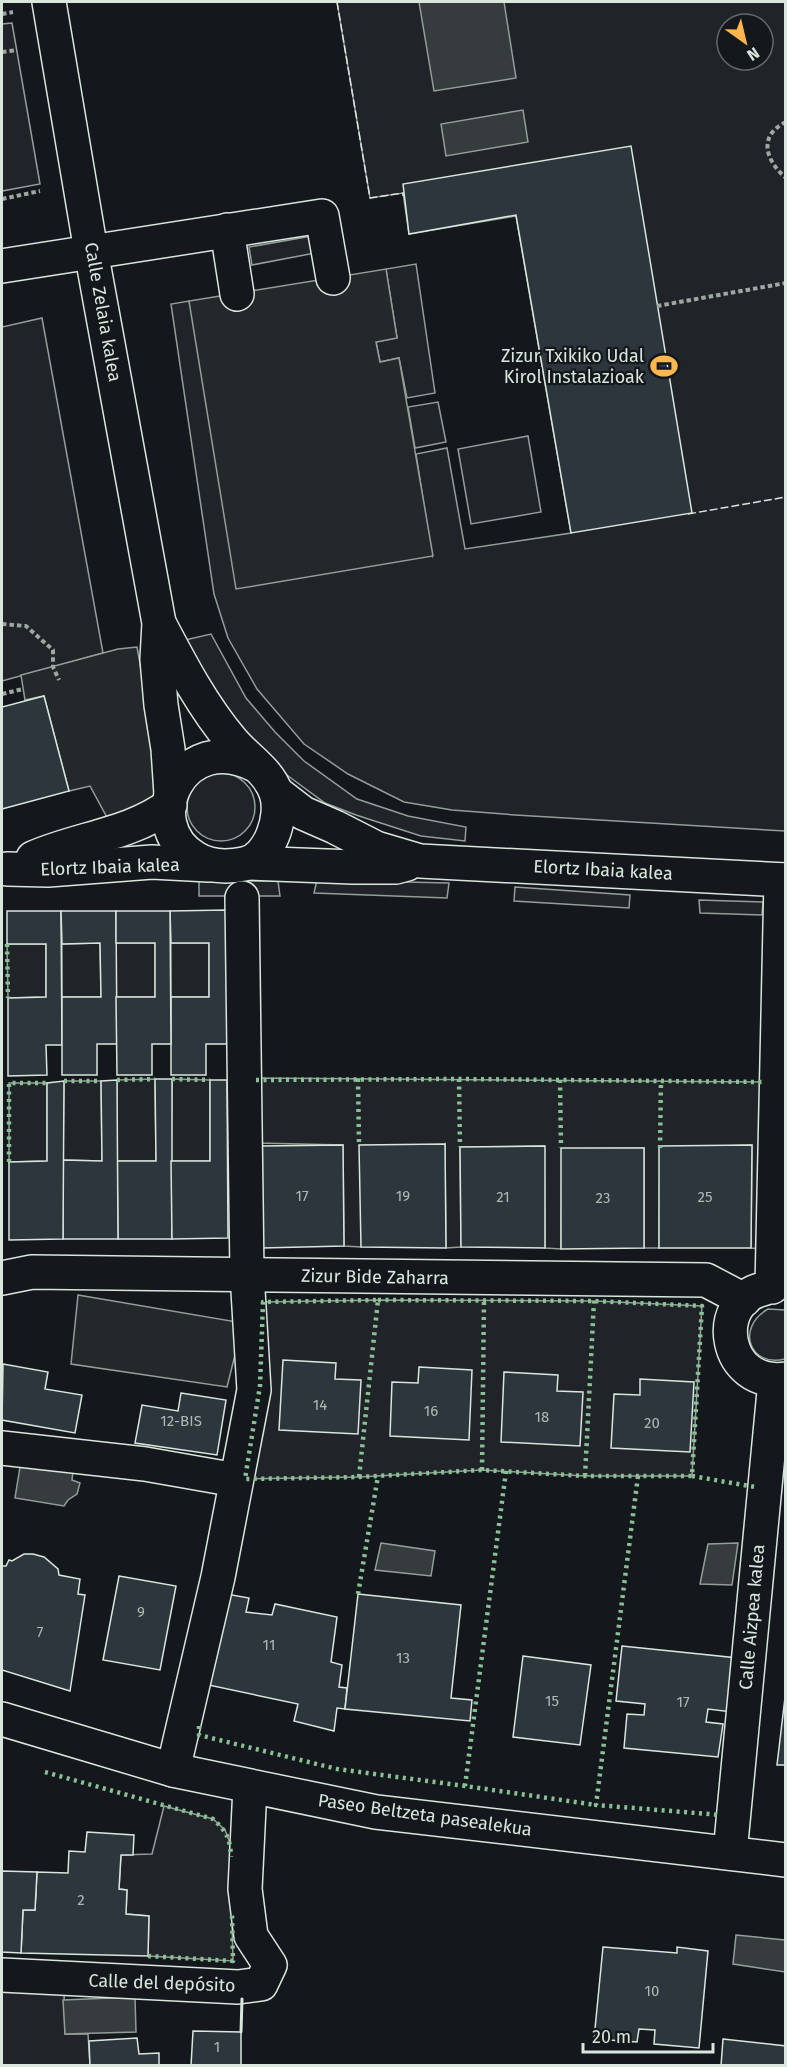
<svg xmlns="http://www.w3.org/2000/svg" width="787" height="2067" viewBox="0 0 787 2067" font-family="'Fira Sans',sans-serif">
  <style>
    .green { fill: #202428; stroke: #939e99; stroke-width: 1.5; fill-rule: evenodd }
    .parking { fill: #24282b; stroke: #939e99; stroke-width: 1.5 }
    .water { fill: #363b3e; stroke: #939e99; stroke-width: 1.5 }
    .building { fill: #2c363c; stroke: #d8e6dc; stroke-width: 1.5 }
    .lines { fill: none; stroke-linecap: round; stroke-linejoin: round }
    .minor-casing { stroke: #d8e6dc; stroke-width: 36 }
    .path { stroke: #9da8a2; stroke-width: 4; stroke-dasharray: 4.5 3; stroke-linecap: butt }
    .minor { stroke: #14181c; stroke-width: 33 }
    .hedge { stroke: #8ac095; stroke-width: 4.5; stroke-dasharray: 3 4.5; stroke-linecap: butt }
    .fence { stroke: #d8e6dc; stroke-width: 1.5; stroke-dasharray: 8 3; stroke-linecap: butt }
    .wall { stroke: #d8e6dc; stroke-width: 3 }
    .labels { text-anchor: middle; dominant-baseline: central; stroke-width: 4.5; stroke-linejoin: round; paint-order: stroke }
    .number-label { font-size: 15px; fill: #adbab4 }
    .street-label { font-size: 18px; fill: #d8e6dc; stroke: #14181c }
    .poi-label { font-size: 18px; fill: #d8e6dc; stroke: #14181c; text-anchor: end }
  </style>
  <rect width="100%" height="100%" fill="#14181c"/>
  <g class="green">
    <path d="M337,2H785V831L515,815L452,810L404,802L348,774L304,744L257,689L228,638L214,594L171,304L189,301L192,314L432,556L416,454L447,448L465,549L571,533L516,216L409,234L403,193L370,198ZM727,24H763V60H727Z"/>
    <path d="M12,23L40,184L2,191V24Z"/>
    <path d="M312,236L315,253L252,265L249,247Z"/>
    <path d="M416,264L435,393L407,398L399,358L380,362L376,342L397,338L386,269Z"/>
    <path d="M42,318L103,653L2,681V327Z"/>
    <path d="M438,402L446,442L415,448L408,407Z"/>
    <path d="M528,436L541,512L471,524L458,449Z"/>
    <path d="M211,634L246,698L275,732L304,761L357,799L408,816L466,827L465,841L421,836L356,815L325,803L276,767L238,726L201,674L185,640Z"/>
    <circle cx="221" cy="807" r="34"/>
    <path d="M317,880L449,883L447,898L314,893Z"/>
    <path d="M199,881H278L280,896H199Z"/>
    <path d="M515,887L630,895L629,908L514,901Z"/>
    <path d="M699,900L763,902L762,915L700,913Z"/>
    <path d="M100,943L101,997H62V944Z"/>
    <rect x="116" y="943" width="39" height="54"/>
    <rect x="171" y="943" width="38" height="54"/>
    <path d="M7,944H46V997L8,998Z"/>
    <path d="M256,1078L763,1082L762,1249L751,1248L752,1145L660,1148L659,1248H644V1148L562,1149L561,1249L545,1248L544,1146L460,1147L461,1247L446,1248L445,1144L361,1247L344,1246L343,1145L257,1143Z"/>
    <path d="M155,1079L156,1161H117V1080Z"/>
    <path d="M172,1079L210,1080V1161H171Z"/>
    <path d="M64,1081H101L102,1161L63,1160Z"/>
    <path d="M9,1083H47V1161L9,1162Z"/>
    <path d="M378,1300L594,1301L702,1306L692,1476H585L482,1470L359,1477L245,1479L263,1302Z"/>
    <path d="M768,1309L785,1310V1359C750,1368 735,1328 768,1309Z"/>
    <path d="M164,1806L213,1819L225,1830L230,1843L233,1961L148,1956L149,1916L126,1914L127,1890L119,1889L121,1855L152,1854Z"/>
    <path d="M2,1987L64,1991L65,2034H88L90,2065H2Z"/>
  </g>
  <g class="parking">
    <path d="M386,269L397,338L376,342L380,362L399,358L433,556L236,589L189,301Z"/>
    <path d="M137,647L162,785L150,805L109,821L90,786L69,791L44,696L25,700L21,675L118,649Z"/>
    <path d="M78,1295L243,1323L227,1387L71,1364Z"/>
  </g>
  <g class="water">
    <path d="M419,2H504L516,78L434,91Z"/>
    <path d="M523,110L528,142L446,156L441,124Z"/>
    <path d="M20,1467L73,1471L72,1480L80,1483L77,1494L68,1500L64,1506L15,1498Z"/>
    <path d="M381,1543L435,1551L431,1576L375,1570Z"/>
    <path d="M738,1543L732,1585L700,1584L708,1544Z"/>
    <path d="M736,1935L785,1940V1972L733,1964Z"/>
    <path d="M135,1997L136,2032L65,2034L63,2000Z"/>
  </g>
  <g class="building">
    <path d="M631,146L692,513L571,533L516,215L409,234L403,184Z"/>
    <path d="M44,696L69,791L2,809V707Z"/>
    <path d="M227,910V1044H206V1075H171V997H209V943H171L170,911Z"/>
    <path d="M7,911H61L62,1045H46L47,1075L8,1076V998L46,997V944H7Z"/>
    <path d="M61,911H116L117,1044H97V1075H62V997H101L100,943L62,944Z"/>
    <path d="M116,911H170L171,1044H152V1075H117L116,997H155V943H116Z"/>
    <path d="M155,1079H172V1239H118L117,1161H156Z"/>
    <path d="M117,1080L118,1239H63V1160L102,1161L101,1081Z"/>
    <path d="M210,1080H227L228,1238L172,1239L171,1161H210Z"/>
    <path d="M64,1081L63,1239L9,1240V1162L47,1161V1083Z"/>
    <path d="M445,1144L446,1248L361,1247L359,1145Z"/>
    <path d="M343,1145L344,1246L262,1248L261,1146Z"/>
    <path d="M752,1145L751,1248H659V1146Z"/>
    <path d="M545,1146V1248L461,1247L460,1147Z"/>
    <path d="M561,1148H644V1248L561,1249Z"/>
    <path d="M283,1360L336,1363L335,1379L361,1380L358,1434L279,1430Z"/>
    <path d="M3,1364L48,1372L45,1389L82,1395L75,1433L2,1420Z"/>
    <path d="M419,1367L472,1370L469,1440L390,1436L392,1382L418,1383Z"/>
    <path d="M504,1372L558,1375L557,1391L583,1392L580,1446L501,1442Z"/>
    <path d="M640,1379L694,1382L690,1452L611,1448L614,1394L640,1395Z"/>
    <path d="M181,1393L226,1400L217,1455L135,1443L142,1405L178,1411Z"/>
    <path d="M24,1554H33L44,1557L58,1569L59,1575L80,1579L78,1594L85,1595L70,1691L2,1670V1566H6L9,1560L12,1561Z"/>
    <path d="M119,1576L176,1586L160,1670L103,1660Z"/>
    <path d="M215,1592L249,1598L246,1612L272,1615L275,1604L337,1617L331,1662L342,1665L339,1687L347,1688L345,1709L337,1708L334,1731L294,1721L298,1704L199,1683Z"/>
    <path d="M358,1594L461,1605L451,1698L472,1700L470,1721L345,1709Z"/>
    <path d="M622,1646L738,1658L732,1712L708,1709L706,1722L723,1724L718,1757L624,1748L627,1714L644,1715L645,1704L616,1701Z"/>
    <path d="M523,1656L591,1665L580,1745L513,1737Z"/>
    <path d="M786,1689V1765H777Z"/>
    <path d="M87,1832L134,1835L133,1855H121L119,1889L127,1890L126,1914L149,1916L148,1956L21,1953L23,1910H35L37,1872L68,1873L69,1851L85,1852Z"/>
    <path d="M2,1871L37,1872L35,1910H23L21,1953L2,1952Z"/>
    <path d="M603,1947L677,1953V1947L708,1951L699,2048L654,2044L655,2030L639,2029L637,2042L594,2039Z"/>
    <path d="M193,2031L241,2032V2066H191Z"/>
    <path d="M137,2038L139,2054L159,2053V2066H90L89,2041Z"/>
    <path d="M723,2039L786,2046V2066H721Z"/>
  </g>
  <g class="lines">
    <defs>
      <g id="minor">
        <path d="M49,2L91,251L159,623L157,659L161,705L168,749L171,794"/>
        <path d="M227,230L237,294"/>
        <path d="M2,266L322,216L333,278"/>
        <path d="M160,625C181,665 203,707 232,741C246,758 269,771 276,793C284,816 270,859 244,864C228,867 209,867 195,858C137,823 182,726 257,766"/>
        <path d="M277,793L303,813L335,827L376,848L420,861L786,880"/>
        <path d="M33,858C78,838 130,835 170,805"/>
        <path d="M249,863L353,867H396L407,864"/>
        <path d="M7,869L48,870L152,862L209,865"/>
        <path d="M2,1278L32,1272L706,1280L744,1300"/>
        <path d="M772,1287L781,880"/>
        <path d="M763,1289C711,1301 723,1388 786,1379"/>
        <path d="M2,1448L145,1464L236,1480"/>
        <path d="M2,1719L173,1770L376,1812L786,1860"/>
        <path d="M173,1770L218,1577L254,1390L247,1274L242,898"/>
        <path d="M730,1853L775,1381"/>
        <path d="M2,1975L238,1987L261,1984L270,1965L251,1936L245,1889L250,1787"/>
      </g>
    </defs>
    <use href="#minor" class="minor-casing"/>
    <g class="path">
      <path d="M2,14L13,12"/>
      <path d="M2,52L17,50"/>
      <path d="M786,122C757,136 766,161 786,178"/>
      <path d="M2,199L40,191"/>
      <path d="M657,306L786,283"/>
      <path d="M2,624L26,626L53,650V667L59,680"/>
      <path d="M2,694L23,689"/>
    </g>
    <use href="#minor" class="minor"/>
    <g class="hedge">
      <path d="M7,944L8,998"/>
      <path d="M172,1079L210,1080"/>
      <path d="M358,1079L359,1145"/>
      <path d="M459,1079L460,1147"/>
      <path d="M117,1080L155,1079"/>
      <path d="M256,1080L459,1079L763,1082V1084"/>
      <path d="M560,1080L561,1148"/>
      <path d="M64,1081H101"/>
      <path d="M660,1148L661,1080"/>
      <path d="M9,1162V1083H47"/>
      <path d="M378,1300L594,1301L702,1306L692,1476H585L482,1470L359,1477L245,1479L260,1386L263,1302Z"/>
      <path d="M482,1470L484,1302"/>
      <path d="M506,1471L465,1786L596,1805"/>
      <path d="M585,1476L594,1301"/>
      <path d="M638,1476L596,1805L721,1815"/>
      <path d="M692,1476L755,1487"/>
      <path d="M359,1477L378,1300"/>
      <path d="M358,1594L378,1476"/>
      <path d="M199,1726V1735L337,1769L465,1786"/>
      <path d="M45,1772L213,1819C227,1832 230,1838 231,1857"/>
      <path d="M148,1956L233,1961L232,1914"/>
    </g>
    <g class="fence">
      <path d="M337,2L370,198L403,193V196"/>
      <path d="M688,514L786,497"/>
    </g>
    <path class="wall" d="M241,2032L242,1999"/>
  </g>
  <defs>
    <symbol id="stadium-bare" viewBox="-9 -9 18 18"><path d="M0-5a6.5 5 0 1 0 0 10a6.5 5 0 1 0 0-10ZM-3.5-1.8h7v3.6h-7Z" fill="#ffb74d" stroke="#14181c" stroke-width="2.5" paint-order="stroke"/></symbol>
  </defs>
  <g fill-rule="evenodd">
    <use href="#stadium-bare" x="645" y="347" width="38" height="38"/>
  </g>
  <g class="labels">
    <g class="number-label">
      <text x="302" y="1196">17</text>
      <text x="403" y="1196">19</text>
      <text x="503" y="1197">21</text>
      <text x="705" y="1197">25</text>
      <text x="603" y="1198">23</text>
      <text x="320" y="1405">14</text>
      <text x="431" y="1411">16</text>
      <text x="542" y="1417">18</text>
      <text x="181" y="1421">12-BIS</text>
      <text x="652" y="1423">20</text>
      <text x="141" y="1612">9</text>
      <text x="40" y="1632">7</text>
      <text x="269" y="1645">11</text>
      <text x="403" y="1658">13</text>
      <text x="552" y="1701">15</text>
      <text x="683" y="1702">17</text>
      <text x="81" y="1900">2</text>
      <text x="652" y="1991">10</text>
      <text x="217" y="2047">1</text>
    </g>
    <g class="street-label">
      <text transform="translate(103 312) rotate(80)">Calle Zelaia kalea</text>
      <text transform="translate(110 867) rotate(-2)">Elortz Ibaia kalea</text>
      <text transform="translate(603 870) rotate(3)">Elortz Ibaia kalea</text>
      <text transform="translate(375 1277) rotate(1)">Zizur Bide Zaharra</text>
      <text transform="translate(752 1617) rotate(-85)">Calle Aizpea kalea</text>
      <text transform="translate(425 1815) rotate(8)">Paseo Beltzeta pasealekua</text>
      <text transform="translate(162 1983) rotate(2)">Calle del depósito</text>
    </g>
    <g class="poi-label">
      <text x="644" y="356">Zizur Txikiko Udal<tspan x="644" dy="21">Kirol Instalazioak</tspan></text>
    </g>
  </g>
  <rect width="787" height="2067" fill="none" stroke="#d8e6dc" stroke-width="6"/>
  <g transform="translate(745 42) rotate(146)"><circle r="28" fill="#14181c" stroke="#626a69" stroke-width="1.5"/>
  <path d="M0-4.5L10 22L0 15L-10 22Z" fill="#ffb74d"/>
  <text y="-9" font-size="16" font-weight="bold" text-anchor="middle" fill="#d8e6dc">N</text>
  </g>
  <path d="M583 2043v9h130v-9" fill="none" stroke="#d8e6dc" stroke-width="3"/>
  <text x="592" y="2043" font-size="18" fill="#d8e6dc" stroke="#14181c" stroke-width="4.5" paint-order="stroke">20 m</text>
</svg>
